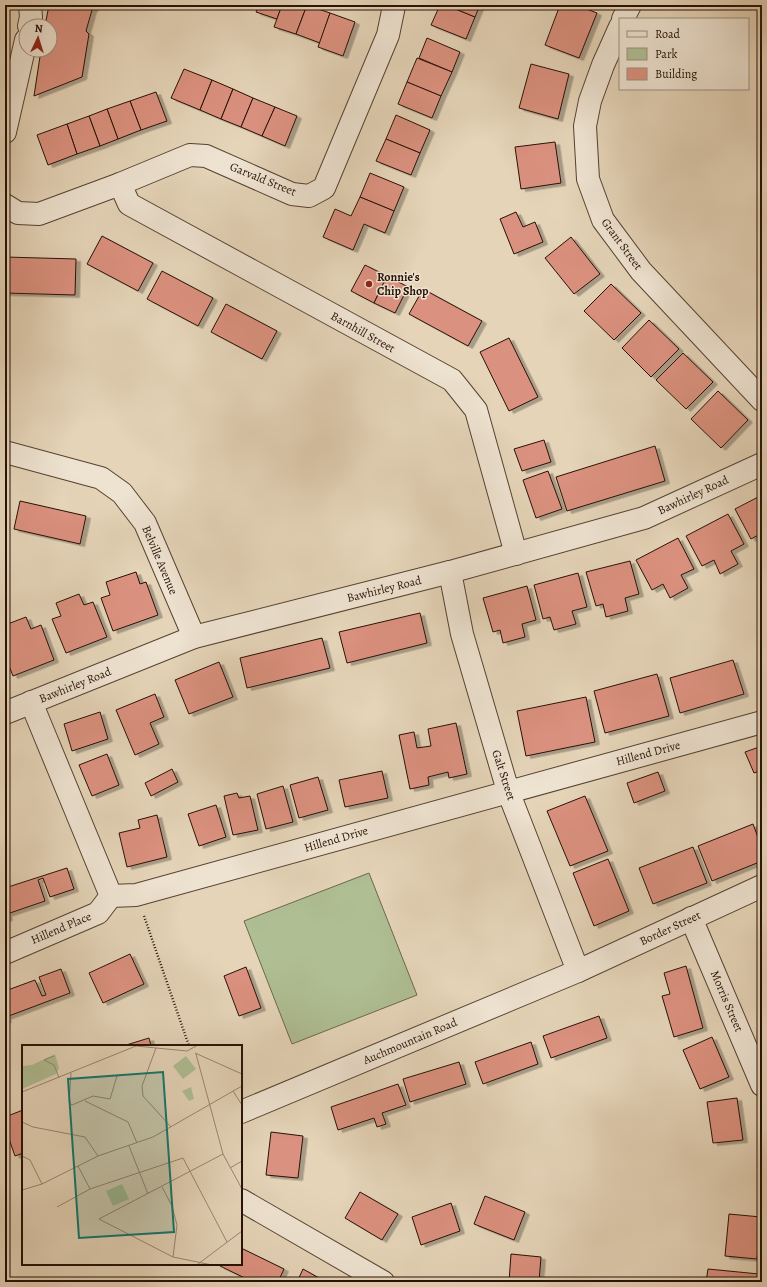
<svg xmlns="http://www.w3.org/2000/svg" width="767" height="1287" viewBox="0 0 767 1287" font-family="Alegreya,serif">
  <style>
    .green { fill: #afbe93; stroke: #6b684c }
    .building { fill: #db917f; stroke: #271106; filter: url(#shadow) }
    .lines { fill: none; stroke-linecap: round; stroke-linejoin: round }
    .street-casing { stroke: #564232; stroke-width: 24 }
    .path { stroke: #271106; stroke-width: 2.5; stroke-dasharray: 1 2; stroke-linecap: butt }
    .street { stroke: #eee3d1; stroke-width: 22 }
    .poi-dot { fill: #8f2418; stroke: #eee3d1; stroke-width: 1.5 }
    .labels { text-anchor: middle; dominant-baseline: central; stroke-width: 3; stroke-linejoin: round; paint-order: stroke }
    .street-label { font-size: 12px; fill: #271106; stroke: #eee3d1 }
    .poi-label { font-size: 12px; font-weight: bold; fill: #271106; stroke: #eee3d1; text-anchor: start }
    .inset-road { fill: none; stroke: #998671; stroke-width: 1 }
    .view { fill: #0f766e; fill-opacity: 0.15; stroke: #0f766e; stroke-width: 2 }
    .inset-edge { fill: none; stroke: #271106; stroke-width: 2 }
  </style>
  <defs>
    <filter id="shadow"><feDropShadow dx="4.5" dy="2.5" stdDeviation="0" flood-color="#0004"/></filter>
  </defs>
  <rect width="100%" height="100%" fill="#e5d4b8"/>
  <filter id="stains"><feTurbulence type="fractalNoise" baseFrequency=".005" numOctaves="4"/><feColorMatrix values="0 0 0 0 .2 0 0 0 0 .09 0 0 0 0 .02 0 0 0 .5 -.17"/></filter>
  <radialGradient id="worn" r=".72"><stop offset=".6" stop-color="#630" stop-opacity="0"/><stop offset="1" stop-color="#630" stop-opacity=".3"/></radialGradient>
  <path class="green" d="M369,873L417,995L292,1044L244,921Z"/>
  <g class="building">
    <path d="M49,5H97L92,10L86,31L89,34L82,77L34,96L41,50H50V26H45Z"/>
    <path d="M259,5H282L277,19L256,12Z"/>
    <path d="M282,5H307L296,34L274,27Z"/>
    <path d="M307,5L330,13L320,43L296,34Z"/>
    <path d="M440,5H446L475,17L466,39L431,25Z"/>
    <path d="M446,5H480L475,17Z"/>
    <path d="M560,5H576L597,13L579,58L545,45Z"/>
    <path d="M330,13L355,22L343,56L318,47Z"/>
    <path d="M427,38L460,52L452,72L419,58Z"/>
    <path d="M417,58L452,72L441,96L407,82Z"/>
    <path d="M531,64L569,74L558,119L519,108Z"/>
    <path d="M184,69L212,80L200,110L171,98Z"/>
    <path d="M212,80L233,89L221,119L200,110Z"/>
    <path d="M407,82L441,96L432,118L398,104Z"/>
    <path d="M233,89L253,98L241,127L221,119Z"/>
    <path d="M156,92L167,121L141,130L130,101Z"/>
    <path d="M253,98L275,107L262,136L241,127Z"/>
    <path d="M130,101L141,130L118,139L107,109Z"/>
    <path d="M275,107L297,116L285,146L262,136Z"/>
    <path d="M107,109L118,139L100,146L89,116Z"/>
    <path d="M396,115L430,130L420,153L386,139Z"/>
    <path d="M89,116L100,146L77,154L67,124Z"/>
    <path d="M67,124L77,154L48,165L37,135Z"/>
    <path d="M386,139L420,153L411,175L376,161Z"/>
    <path d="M555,142L561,183L521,189L515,147Z"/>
    <path d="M370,173L404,187L394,211L360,197Z"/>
    <path d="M360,197L394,211L385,233L364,224L353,250L323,237L335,209L351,216Z"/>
    <path d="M516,212L523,227L535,222L543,242L514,254L500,219Z"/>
    <path d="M102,236L153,263L138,291L87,264Z"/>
    <path d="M571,237L600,274L574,294L545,258Z"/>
    <path d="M5,257L76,259L75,295L5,293Z"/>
    <path d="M365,265L387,276L374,303L351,291Z"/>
    <path d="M162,271L213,298L198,326L147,299Z"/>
    <path d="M387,276L408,287L395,313L374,303Z"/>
    <path d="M611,284L641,313L614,340L584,311Z"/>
    <path d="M423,289L482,321L468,346L409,314Z"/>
    <path d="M226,304L277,331L262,359L211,332Z"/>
    <path d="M649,320L679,349L651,377L622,348Z"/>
    <path d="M509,338L538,397L509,411L480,352Z"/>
    <path d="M683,353L713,382L686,409L656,380Z"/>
    <path d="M718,391L748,420L721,448L691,419Z"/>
    <path d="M544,440L551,462L522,471L514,449Z"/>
    <path d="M655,446L665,481L567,511L556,477Z"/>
    <path d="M548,471L562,509L536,518L523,480Z"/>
    <path d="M762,495V533L751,539L735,509Z"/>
    <path d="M20,501L86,516L80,544L14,529Z"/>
    <path d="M728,514L744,544L731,551L738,564L720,574L714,560L702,566L686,536Z"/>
    <path d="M678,538L694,569L681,575L688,588L670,598L663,584L652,590L636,560Z"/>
    <path d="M630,561L639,594L625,598L628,611L606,617L603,604L596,606L586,572Z"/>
    <path d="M136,572L140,584L146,582L158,615L113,631L101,598L110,595L106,582Z"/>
    <path d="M578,573L587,607L572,611L576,624L554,630L550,617L543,619L534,585Z"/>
    <path d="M527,586L536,620L522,624L525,637L503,643L500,630L493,632L483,598Z"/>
    <path d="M79,594L84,605L93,602L107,637L66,653L52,619L61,616L56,603Z"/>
    <path d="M420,613L427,643L347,663L339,632Z"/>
    <path d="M26,617L31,629L41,625L54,660L13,676L5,656V640L8,639L5,632V625Z"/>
    <path d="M322,638L330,668L247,688L240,658Z"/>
    <path d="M733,660L744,694L680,713L670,678Z"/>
    <path d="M219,662L233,697L189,714L175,680Z"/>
    <path d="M657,674L669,716L605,733L594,691Z"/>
    <path d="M155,694L164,717L150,723L159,744L135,755L116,710Z"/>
    <path d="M586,697L595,742L526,756L517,711Z"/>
    <path d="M100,712L108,739L72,751L64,724Z"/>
    <path d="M456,723L467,774L449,778L448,772L428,777L429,785L410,789L399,735L414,732L417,748L431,746L428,729Z"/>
    <path d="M762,746V770L754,773L745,752Z"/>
    <path d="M107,754L119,785L92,796L79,765Z"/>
    <path d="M172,769L178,782L151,796L145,783Z"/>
    <path d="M382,771L388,798L345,807L339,780Z"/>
    <path d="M658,772L665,791L634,803L627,783Z"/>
    <path d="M318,777L328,810L299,818L290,785Z"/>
    <path d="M283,786L293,822L266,829L257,794Z"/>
    <path d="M237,793L239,798L250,796L258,830L233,835L224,796Z"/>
    <path d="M585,796L608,851L570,866L547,811Z"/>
    <path d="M216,805L226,837L199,846L188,814Z"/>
    <path d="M157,815L167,857L127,867L119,833L140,828L138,820Z"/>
    <path d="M753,824L762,848V861L712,881L698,846Z"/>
    <path d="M693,847L707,883L653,904L639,868Z"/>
    <path d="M608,859L629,911L594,926L573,873Z"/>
    <path d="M67,868L74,889L50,897L43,878L38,880L45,901L7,914L8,918L5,919V888Z"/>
    <path d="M130,954L144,984L103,1003L89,973Z"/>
    <path d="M686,966L703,1028L674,1037L662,996L670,994L664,973Z"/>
    <path d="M246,967L261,1008L239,1016L224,976Z"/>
    <path d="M61,969L70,993L6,1017L7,1020H5V991L35,980L42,996L46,995L39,977Z"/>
    <path d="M599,1016L607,1038L551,1058L543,1036Z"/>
    <path d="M712,1037L729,1077L700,1089L683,1050Z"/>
    <path d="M149,1038L151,1046H123Z"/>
    <path d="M531,1042L538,1064L483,1084L475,1062Z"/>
    <path d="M459,1062L466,1084L410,1102L403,1079Z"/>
    <path d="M398,1084L406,1105L382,1113L386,1124L377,1127L374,1118L338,1130L331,1107Z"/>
    <path d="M737,1098L743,1140L713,1143L707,1102Z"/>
    <path d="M23,1110V1153L15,1156L5,1128V1117Z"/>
    <path d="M271,1132L303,1136L298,1178L266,1175Z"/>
    <path d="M360,1192L398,1214L382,1240L345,1218Z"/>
    <path d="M485,1196L525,1212L514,1240L474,1224Z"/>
    <path d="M451,1203L460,1231L421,1245L412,1217Z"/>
    <path d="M729,1214L761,1217L757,1259L725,1256Z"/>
    <path d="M241,1248L284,1269L278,1282H253L220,1266L221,1264H241Z"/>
    <path d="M511,1254L541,1257L539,1282H509Z"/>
    <path d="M303,1269L326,1282H297Z"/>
    <path d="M708,1269L759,1274L758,1282H706Z"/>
  </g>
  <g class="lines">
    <defs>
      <g id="street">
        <path d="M623,19L630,5"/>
        <path d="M29,26L31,17L30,5"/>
        <path d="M620,27L603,65L590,101L585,126L588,179L603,220L641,271L762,400"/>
        <path d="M5,132L26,40"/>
        <path d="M120,184L129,204L452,380L476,410L516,554"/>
        <path d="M5,205L18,213L39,214L120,184L190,155L206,156L292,194L309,196L324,188L388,35L394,6"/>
        <path d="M5,452L101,478L122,493L145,523L194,637"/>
        <path d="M450,572L462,634L508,791L578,971"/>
        <path d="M31,702L111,896"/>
        <path d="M5,713L194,637L450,572L644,518L762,464"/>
        <path d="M111,896L136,895L762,722"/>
        <path d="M691,918L762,1085"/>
        <path d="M5,953L98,913L111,896"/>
        <path d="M241,1112L578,971L762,886"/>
        <path d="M241,1200L383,1282"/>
      </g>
    </defs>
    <use href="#street" class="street-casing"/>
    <path class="path" d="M144,916L189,1046"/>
    <use href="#street" class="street"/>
  </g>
  <circle class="poi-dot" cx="369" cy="284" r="4"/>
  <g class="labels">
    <g class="street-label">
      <text transform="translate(263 179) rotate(22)">Garvald Street</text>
      <text transform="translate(622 244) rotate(54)">Grant Street</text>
      <text transform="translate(363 332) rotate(29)">Barnhill Street</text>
      <text transform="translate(693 495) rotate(-25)">Bawhirley Road</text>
      <text transform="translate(160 560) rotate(67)">Belville Avenue</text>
      <text transform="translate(384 589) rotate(-14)">Bawhirley Road</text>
      <text transform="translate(75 685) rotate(-22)">Bawhirley Road</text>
      <text transform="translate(648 753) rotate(-15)">Hillend Drive</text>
      <text transform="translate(504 775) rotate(72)">Galt Street</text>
      <text transform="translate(336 839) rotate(-16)">Hillend Drive</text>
      <text transform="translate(61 928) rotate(-23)">Hillend Place</text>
      <text transform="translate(670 928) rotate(-25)">Border Street</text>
      <text transform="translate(727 1001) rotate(67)">Morris Street</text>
      <text transform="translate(410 1041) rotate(-23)">Auchmountain Road</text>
    </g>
    <g class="poi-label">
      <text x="377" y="277">Ronnie's<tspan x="377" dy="14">Chip Shop</tspan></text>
    </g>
  </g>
  <g transform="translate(22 1045)">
    <rect width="220" height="220" fill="#e5d4b8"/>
    <path d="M33,9L37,23L34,29L0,44V21L10,20ZM164,11L174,24L161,34L151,21ZM169,42L172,54L167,56L160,46ZM100,139L107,154L91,161L84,146Z" fill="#afbe93"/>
    <path class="inset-road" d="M134,3L120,41L121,51L149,82M173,8L220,29M174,9L201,109L220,144M32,11L22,15L32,20L37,33M49,28L47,57L50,60L71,51L88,54L95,31M211,46L220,60M0,47L114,1L165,6L176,0M63,56L106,77L115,98M0,77L11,82L63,92L76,111M107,101L126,149M0,111L8,115L20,139M56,121L68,144M208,123L220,116M140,142L150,161L155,180L151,212M0,145L20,139L76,111L131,92L220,41M35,162L68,144L161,113L205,197M176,219L220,186M190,220L151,212L77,174L201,109"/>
    <path class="view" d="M141,27L152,187L57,193L46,34Z"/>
    <rect width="220" height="220" class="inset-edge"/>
  </g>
  <rect width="767" height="1287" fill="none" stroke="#e5d4b8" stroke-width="20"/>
  <rect x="6" y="6" width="755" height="1275" fill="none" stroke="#271106" stroke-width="2"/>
  <rect x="10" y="10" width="747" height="1267" fill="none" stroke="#271106"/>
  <rect x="619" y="18" width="130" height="72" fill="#eee3d1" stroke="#9e8f80"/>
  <rect x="627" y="31" width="20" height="6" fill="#eee3d1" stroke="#9e8f80"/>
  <text x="655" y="38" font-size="12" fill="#271106">Road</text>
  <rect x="627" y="48" width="20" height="12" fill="#afbe93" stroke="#9e8f80"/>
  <text x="655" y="58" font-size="12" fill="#271106">Park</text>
  <rect x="627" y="68" width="20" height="12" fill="#db917f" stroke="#9e8f80"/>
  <text x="655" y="78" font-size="12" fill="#271106">Building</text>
  <g transform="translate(38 38) rotate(4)"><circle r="19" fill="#eee3d1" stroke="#9e8f80"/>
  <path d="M0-3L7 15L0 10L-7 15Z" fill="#8f2418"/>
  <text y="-6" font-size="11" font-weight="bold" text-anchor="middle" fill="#271106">N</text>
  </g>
  <rect width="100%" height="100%" filter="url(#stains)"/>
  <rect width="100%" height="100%" fill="url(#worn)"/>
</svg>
